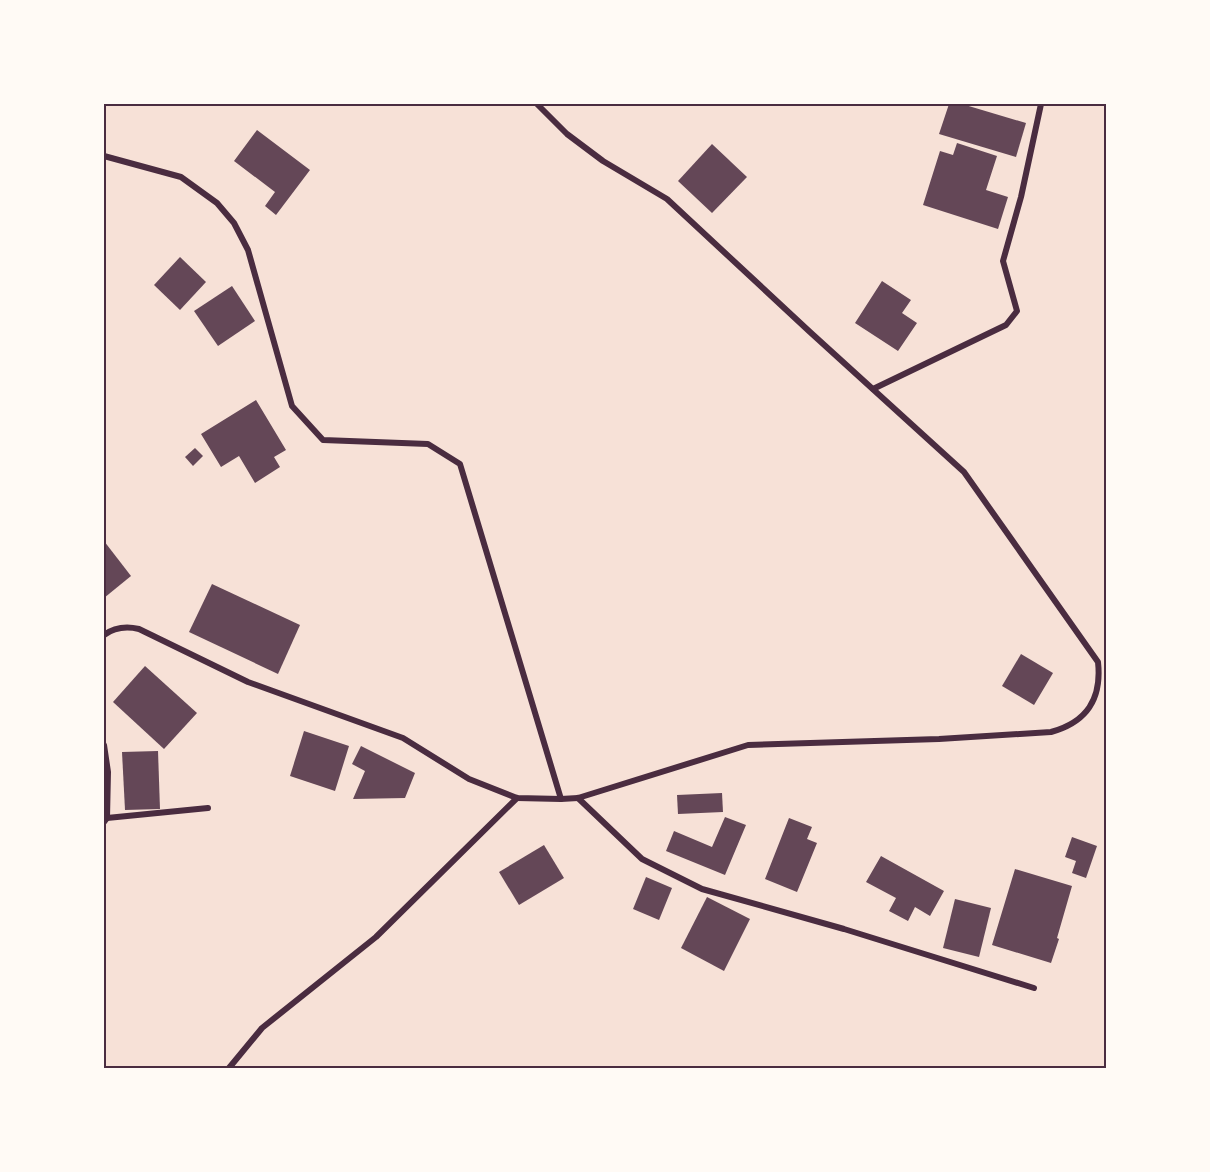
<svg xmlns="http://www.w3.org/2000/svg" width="1210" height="1172" viewBox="0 0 1210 1172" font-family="'Crimson Pro',serif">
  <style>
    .building { fill: #644757 }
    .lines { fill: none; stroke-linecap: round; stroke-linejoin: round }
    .minor { stroke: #4a2c40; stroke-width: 6 }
    .neatline { fill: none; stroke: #4a2c40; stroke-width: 2 }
  </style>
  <rect width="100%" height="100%" fill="#f7e1d7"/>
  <g class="building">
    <path d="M949,104H962L1026,123L1016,157L939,134Z"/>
    <path d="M257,130L310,170L276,215L265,206L275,192L234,161Z"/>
    <path d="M957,143L997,156L986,190L1008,197L998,229L923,205L940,151L953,155Z"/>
    <path d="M712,144L747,177L712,213L678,181Z"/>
    <path d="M180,257L206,282L180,310L154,285Z"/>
    <path d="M882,281L911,300L902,313L917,323L898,351L855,323Z"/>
    <path d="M232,286L255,321L218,346L194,311Z"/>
    <path d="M256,400L286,450L274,457L280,467L255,483L239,456L221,467L201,434Z"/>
    <path d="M195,448L203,456L193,466L185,457Z"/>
    <path d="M104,541L131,576L104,598Z"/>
    <path d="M212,584L300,625L278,674L189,632Z"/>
    <path d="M1021,654L1053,673L1034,705L1002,686Z"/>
    <path d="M145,666L197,713L164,749L113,702Z"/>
    <path d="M304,731L349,746L335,791L290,776Z"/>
    <path d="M361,746L415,773L405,798L353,799L365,771L352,764Z"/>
    <path d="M158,751L160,809L125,810L122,752Z"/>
    <path d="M722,793L723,812L678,814L677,795Z"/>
    <path d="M725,817L746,825L725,875L666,851L674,831L712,847Z"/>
    <path d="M789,818L812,827L807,839L817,843L797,892L765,879Z"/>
    <path d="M1072,837L1097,846L1086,878L1072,873L1076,861L1065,857Z"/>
    <path d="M544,845L564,878L519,905L499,872Z"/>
    <path d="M881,856L944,891L930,916L915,907L908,921L889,911L896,898L866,882Z"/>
    <path d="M1015,869L1072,886L1057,938L1059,939L1051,963L992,945Z"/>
    <path d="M646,877L672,888L659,920L633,909Z"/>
    <path d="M707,897L750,919L724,971L681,948Z"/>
    <path d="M955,899L991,908L979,957L943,948Z"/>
  </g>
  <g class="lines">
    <g class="minor">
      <path d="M104,156L181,177L217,203L234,223L248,250L292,406L323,440L428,444L460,464L561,799"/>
      <path d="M873,389L1006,325L1017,311L1003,261L1021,197L1041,104"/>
      <path d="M104,635C115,627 126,626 139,629L248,682L403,738L469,779L517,798L561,799L578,798L748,745L939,739L1051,732C1087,722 1102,699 1098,662L964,472L810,332L667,199L603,161L567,134L537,104"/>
      <path d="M104,745L108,772L107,818L104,822"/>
      <path d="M578,798L642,859L702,889L844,929L1034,988"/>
      <path d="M107,818L208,808"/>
      <path d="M229,1068L262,1028L376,937L517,798"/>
    </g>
  </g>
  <rect width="1210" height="1172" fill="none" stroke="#fffaf5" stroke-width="210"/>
  <rect x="105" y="105" width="1000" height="962" class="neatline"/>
</svg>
